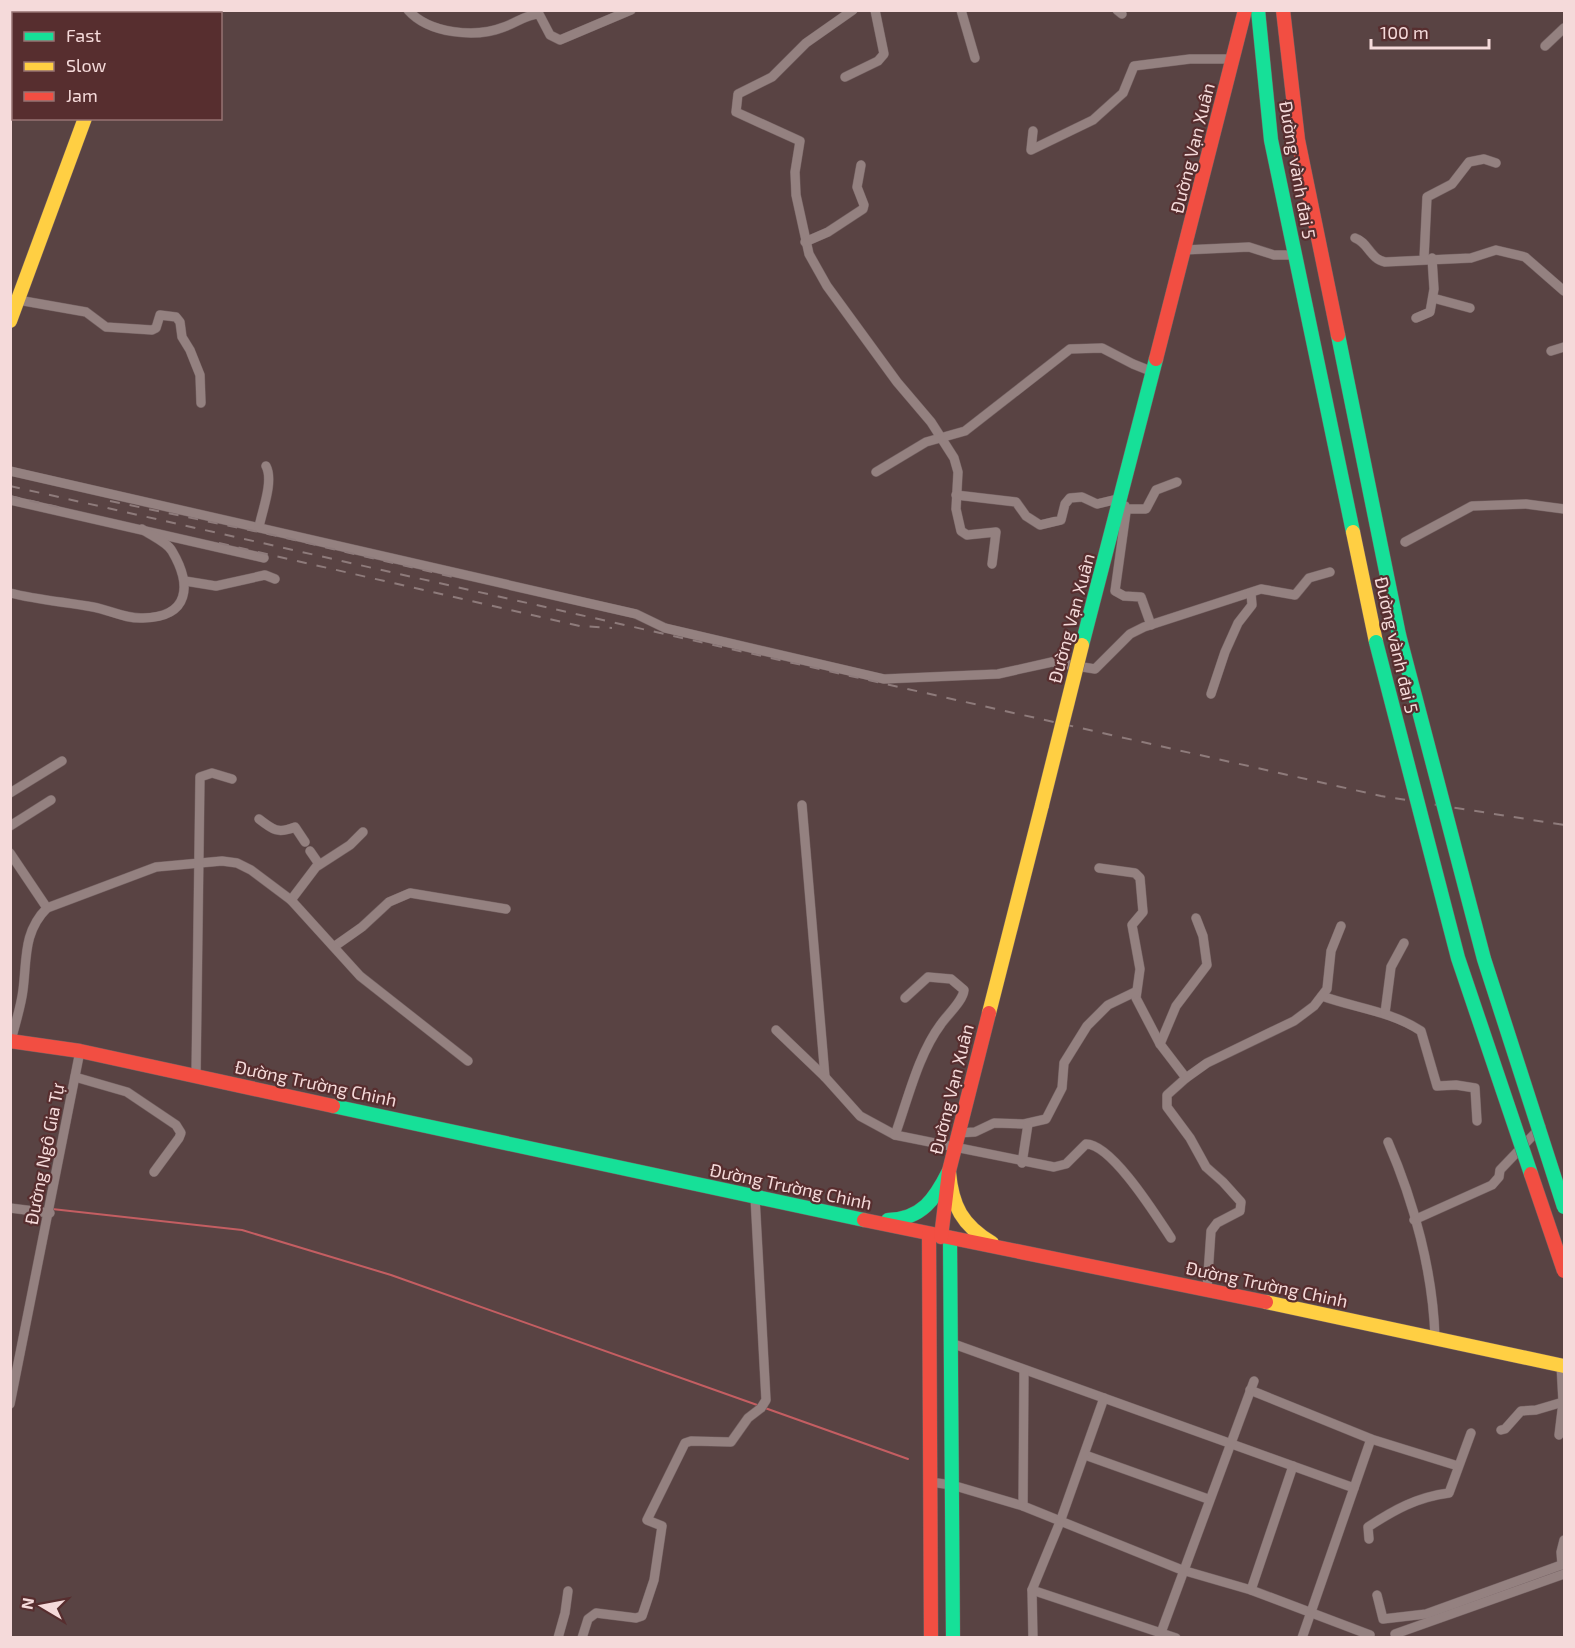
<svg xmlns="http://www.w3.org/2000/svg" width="1575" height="1648" viewBox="0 0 1575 1648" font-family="'Exo 2',sans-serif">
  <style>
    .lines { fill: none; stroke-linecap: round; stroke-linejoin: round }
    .stream { stroke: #c45e62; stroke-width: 2 }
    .street-casing { stroke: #746161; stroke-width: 10 }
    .fast-casing { stroke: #746161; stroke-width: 15 }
    .slow-casing { stroke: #746161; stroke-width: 15 }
    .jam-casing { stroke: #746161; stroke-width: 15 }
    .street { stroke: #948180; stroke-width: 9 }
    .fast { stroke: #16e098; stroke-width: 14 }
    .slow { stroke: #ffcf43; stroke-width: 14 }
    .jam { stroke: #f24e42; stroke-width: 14 }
    .rail { stroke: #8e7b7b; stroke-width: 2; stroke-dasharray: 10 10; stroke-linecap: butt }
    .fast-bridge-casing { stroke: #746161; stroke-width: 15; stroke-linecap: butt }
    .slow-bridge-casing { stroke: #746161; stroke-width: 15; stroke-linecap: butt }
    .jam-bridge-casing { stroke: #746161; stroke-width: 15; stroke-linecap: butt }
    .fast-bridge { stroke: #16e098; stroke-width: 14 }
    .slow-bridge { stroke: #ffcf43; stroke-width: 14 }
    .jam-bridge { stroke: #f24e42; stroke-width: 14 }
    .labels { text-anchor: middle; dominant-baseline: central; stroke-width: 4.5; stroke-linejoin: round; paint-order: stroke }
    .street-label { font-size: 18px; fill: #f5dada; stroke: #572e2f }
  </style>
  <rect width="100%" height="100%" fill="#594343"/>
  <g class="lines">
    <g class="stream">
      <path d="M52,1209L242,1230L391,1275L760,1406"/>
      <path d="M765,1408L908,1459"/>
    </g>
    <defs>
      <g id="street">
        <path d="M408,10C429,34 476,38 504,27C516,23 527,14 539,14L550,35L560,40L631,10"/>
        <path d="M853,10L806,43L772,77L738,94L736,112L800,141L795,172L796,195L809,254L827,286L897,382L931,422L954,458L958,472L956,509L961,531L967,535L996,532L992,564"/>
        <path d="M961,10L975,58"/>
        <path d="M1117,10L1122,14"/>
        <path d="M1545,46L1564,28"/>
        <path d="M845,77L878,61L884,54L875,10"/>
        <path d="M1033,131L1031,150L1093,120L1123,93L1134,66L1190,59H1233"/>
        <path d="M1355,238C1368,242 1370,259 1385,262L1471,258L1496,250L1525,257L1564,291"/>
        <path d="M805,242L828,232L863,209L864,205L857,187L861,165"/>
        <path d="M1184,250L1249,247L1274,255H1291"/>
        <path d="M1424,259L1427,197L1452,184L1469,162L1484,159L1496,163"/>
        <path d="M1433,298L1470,308"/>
        <path d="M18,300L86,312L106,327L152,330L156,328L160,315L176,317L180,322L182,337L190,350L200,375L201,403"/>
        <path d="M1416,318L1430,312L1434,289L1432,258"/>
        <path d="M1551,351L1564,347"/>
        <path d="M10,471L636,614L665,628L884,679L998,674L1052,662L1095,669L1130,634L1144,627L1261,589L1295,595L1309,578L1330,572"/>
        <path d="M876,472L926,442L965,431L1070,349L1102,348L1133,364L1153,372"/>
        <path d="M956,495L1016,502L1026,516L1040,525L1061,520L1065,504L1070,498L1082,497L1097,504L1122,498"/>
        <path d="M10,500L264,558"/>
        <path d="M1122,506H1125L1126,512L1115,591L1124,596L1141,597L1151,625"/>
        <path d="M1127,509H1146L1156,490L1177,482"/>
        <path d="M259,527C262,511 274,481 266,466"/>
        <path d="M1405,542L1472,506L1526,504L1564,509"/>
        <path d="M185,581L216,586L265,575L275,579"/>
        <path d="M10,593C38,600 65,602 93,607C110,610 125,619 143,618C190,617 192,585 172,551C167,542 150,535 142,529"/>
        <path d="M1211,694L1225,652L1238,623L1252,605L1251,593"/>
        <path d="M10,793L62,761"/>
        <path d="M802,805L825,1077"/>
        <path d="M259,819C273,830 278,834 295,827L305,842"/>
        <path d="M10,826L51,800"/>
        <path d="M310,851L319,864"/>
        <path d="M10,853L47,908"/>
        <path d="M1099,868L1135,873L1140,878L1143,912L1132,925L1140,969L1136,998L1160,1044L1186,1078"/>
        <path d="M291,900L316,867L350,845L363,832"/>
        <path d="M335,946L362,927L389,902L410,893L506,909"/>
        <path d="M1322,996C1355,1008 1391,1011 1421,1031L1437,1086L1456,1085L1475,1088L1477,1121"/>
        <path d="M1385,1013L1391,967L1404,943"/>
        <path d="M776,1030L825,1077L860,1116L895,1135L1054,1167L1066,1164L1086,1144C1112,1144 1157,1217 1171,1238"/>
        <path d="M11,1041C15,1024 21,1007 23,990C27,959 23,932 47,908L156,867L222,861L237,863L251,870L291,900L360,976L468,1061"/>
        <path d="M1160,1044L1176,1006L1207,965L1203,936L1196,918"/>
        <path d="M196,1076L200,777L212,773L232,779"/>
        <path d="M75,1077L127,1092L176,1125L181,1133L179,1138L154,1172"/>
        <path d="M958,1133L975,1132L994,1123L1024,1124L1046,1119L1062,1088L1064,1063L1087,1026L1108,1005L1135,992"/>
        <path d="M895,1135C908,1099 918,1055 941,1024C948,1014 963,1001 964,990L951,979L928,977L905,998"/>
        <path d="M1388,1142C1414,1202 1433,1272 1435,1338"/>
        <path d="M1022,1163L1028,1124"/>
        <path d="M10,1208L50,1213"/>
        <path d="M1414,1220L1492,1185L1499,1177L1500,1170L1541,1127"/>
        <path d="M1207,1289L1211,1231L1217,1223L1240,1211L1241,1202L1223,1182L1206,1167L1190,1138L1167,1107V1095L1186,1078L1207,1063L1294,1021L1314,1006L1327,989L1331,951L1341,926"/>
        <path d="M951,1343L1354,1488"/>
        <path d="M1250,1390L1371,1439L1458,1466"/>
        <path d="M10,1404L80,1051"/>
        <path d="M1501,1430L1505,1429L1521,1411L1536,1410L1563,1402"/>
        <path d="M1559,1435L1563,1402L1561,1365"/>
        <path d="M1085,1455L1208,1499"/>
        <path d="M930,1482L952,1485L1023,1506L1182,1570L1251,1590L1370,1635L1369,1638"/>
        <path d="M1023,1506L1024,1371"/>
        <path d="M1369,1539L1368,1527C1394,1510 1417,1497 1449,1493L1471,1433"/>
        <path d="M1562,1565L1561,1552L1564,1540"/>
        <path d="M1032,1590L1176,1638"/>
        <path d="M1251,1590L1293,1466"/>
        <path d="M1377,1595L1383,1619L1426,1614L1564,1564"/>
        <path d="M1395,1634L1564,1574"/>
        <path d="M558,1638L565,1613L568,1591"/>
        <path d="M582,1638L588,1619L596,1613L636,1618L642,1616L654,1580L662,1526L647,1520L685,1443L691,1441L731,1442L748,1418L761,1408L766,1400L755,1197"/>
        <path d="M1033,1638L1032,1590L1060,1522L1104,1398"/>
        <path d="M1159,1638L1254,1381"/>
        <path d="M1302,1638L1371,1439"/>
      </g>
      <g id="fast">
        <path d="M1258,10L1271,140L1353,532"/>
        <path d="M1338,335L1399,635"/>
        <path d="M1082,645L1156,359"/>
        <path d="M333,1106L864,1220"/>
        <path d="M888,1220C922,1219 935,1199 949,1171"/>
        <path d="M950,1239L953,1638"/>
      </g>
      <g id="slow">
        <path d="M124,14L125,10"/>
        <path d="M10,321L85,118"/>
        <path d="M1353,532L1376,642"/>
        <path d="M989,1013L1042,805"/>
        <path d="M949,1172C952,1206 962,1225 992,1243"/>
        <path d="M1266,1302L1564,1366"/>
      </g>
      <g id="jam">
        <path d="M1283,10L1298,140L1338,335"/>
        <path d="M1156,359L1245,10"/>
        <path d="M10,1041L80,1051L333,1106"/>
        <path d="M864,1220L1266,1302"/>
        <path d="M929,1234L931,1638"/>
        <path d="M941,1237L949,1171L989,1013"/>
      </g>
    </defs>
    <use href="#street" class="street-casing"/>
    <use href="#fast" class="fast-casing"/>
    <use href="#slow" class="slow-casing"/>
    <use href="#jam" class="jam-casing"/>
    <use href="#street" class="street"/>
    <use href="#fast" class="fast"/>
    <use href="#slow" class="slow"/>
    <use href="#jam" class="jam"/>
    <g class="rail">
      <path d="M10,486L1381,796L1564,825"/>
      <path d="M10,496L67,509"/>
      <path d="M110,501L273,535L453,577"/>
      <path d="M219,543L580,626L612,628"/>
    </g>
    <defs>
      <g id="fast-bridge">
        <path d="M1399,635L1484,959L1564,1207"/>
        <path d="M1376,642L1458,958L1531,1174"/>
      </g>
      <path id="slow-bridge" d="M1042,805L1082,645"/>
      <path id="jam-bridge" d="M1531,1174L1564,1271"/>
    </defs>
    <use href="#fast-bridge" class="fast-bridge-casing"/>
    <use href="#slow-bridge" class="slow-bridge-casing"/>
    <use href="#jam-bridge" class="jam-bridge-casing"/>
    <use href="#fast-bridge" class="fast-bridge"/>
    <use href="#slow-bridge" class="slow-bridge"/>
    <use href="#jam-bridge" class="jam-bridge"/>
  </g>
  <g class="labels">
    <g class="street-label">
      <text transform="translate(1192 148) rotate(-76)">Đường Vạn Xuân</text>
      <text transform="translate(1298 170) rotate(80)">Đường vành đai 5</text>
      <text transform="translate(1071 618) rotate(-75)">Đường Vạn Xuân</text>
      <text transform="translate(1397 645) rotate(77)">Đường vành đai 5</text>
      <text transform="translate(316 1083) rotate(12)">Đường Trường Chinh</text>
      <text transform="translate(951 1089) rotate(-76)">Đường Vạn Xuân</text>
      <text transform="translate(44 1154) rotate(-79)">Đường Ngô Gia Tự</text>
      <text transform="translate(791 1186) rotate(12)">Đường Trường Chinh</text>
      <text transform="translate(1267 1284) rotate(12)">Đường Trường Chinh</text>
    </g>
  </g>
  <rect width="1575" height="1648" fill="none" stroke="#f5dada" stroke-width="24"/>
  <rect x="12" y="12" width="210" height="108" fill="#572e2f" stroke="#967373" stroke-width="1.5"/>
  <rect x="24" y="32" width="30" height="9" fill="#16e098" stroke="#967373" stroke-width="1.5"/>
  <text x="66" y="42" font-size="18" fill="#f5dada">Fast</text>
  <rect x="24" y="62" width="30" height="9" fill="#ffcf43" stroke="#967373" stroke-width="1.5"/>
  <text x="66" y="72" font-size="18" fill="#f5dada">Slow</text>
  <rect x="24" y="92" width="30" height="9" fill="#f24e42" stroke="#967373" stroke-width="1.5"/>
  <text x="66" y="102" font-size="18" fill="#f5dada">Jam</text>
  <g transform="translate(42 1606) rotate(280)" stroke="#572e2f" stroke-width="4.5" paint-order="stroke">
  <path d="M0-4.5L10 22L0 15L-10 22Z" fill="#f5dada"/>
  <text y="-9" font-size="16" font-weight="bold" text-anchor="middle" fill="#f5dada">N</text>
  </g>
  <path d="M1371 39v9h118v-9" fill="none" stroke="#f5dada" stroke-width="3"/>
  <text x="1380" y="39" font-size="18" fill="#f5dada" stroke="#572e2f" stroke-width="4.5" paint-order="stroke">100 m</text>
</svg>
